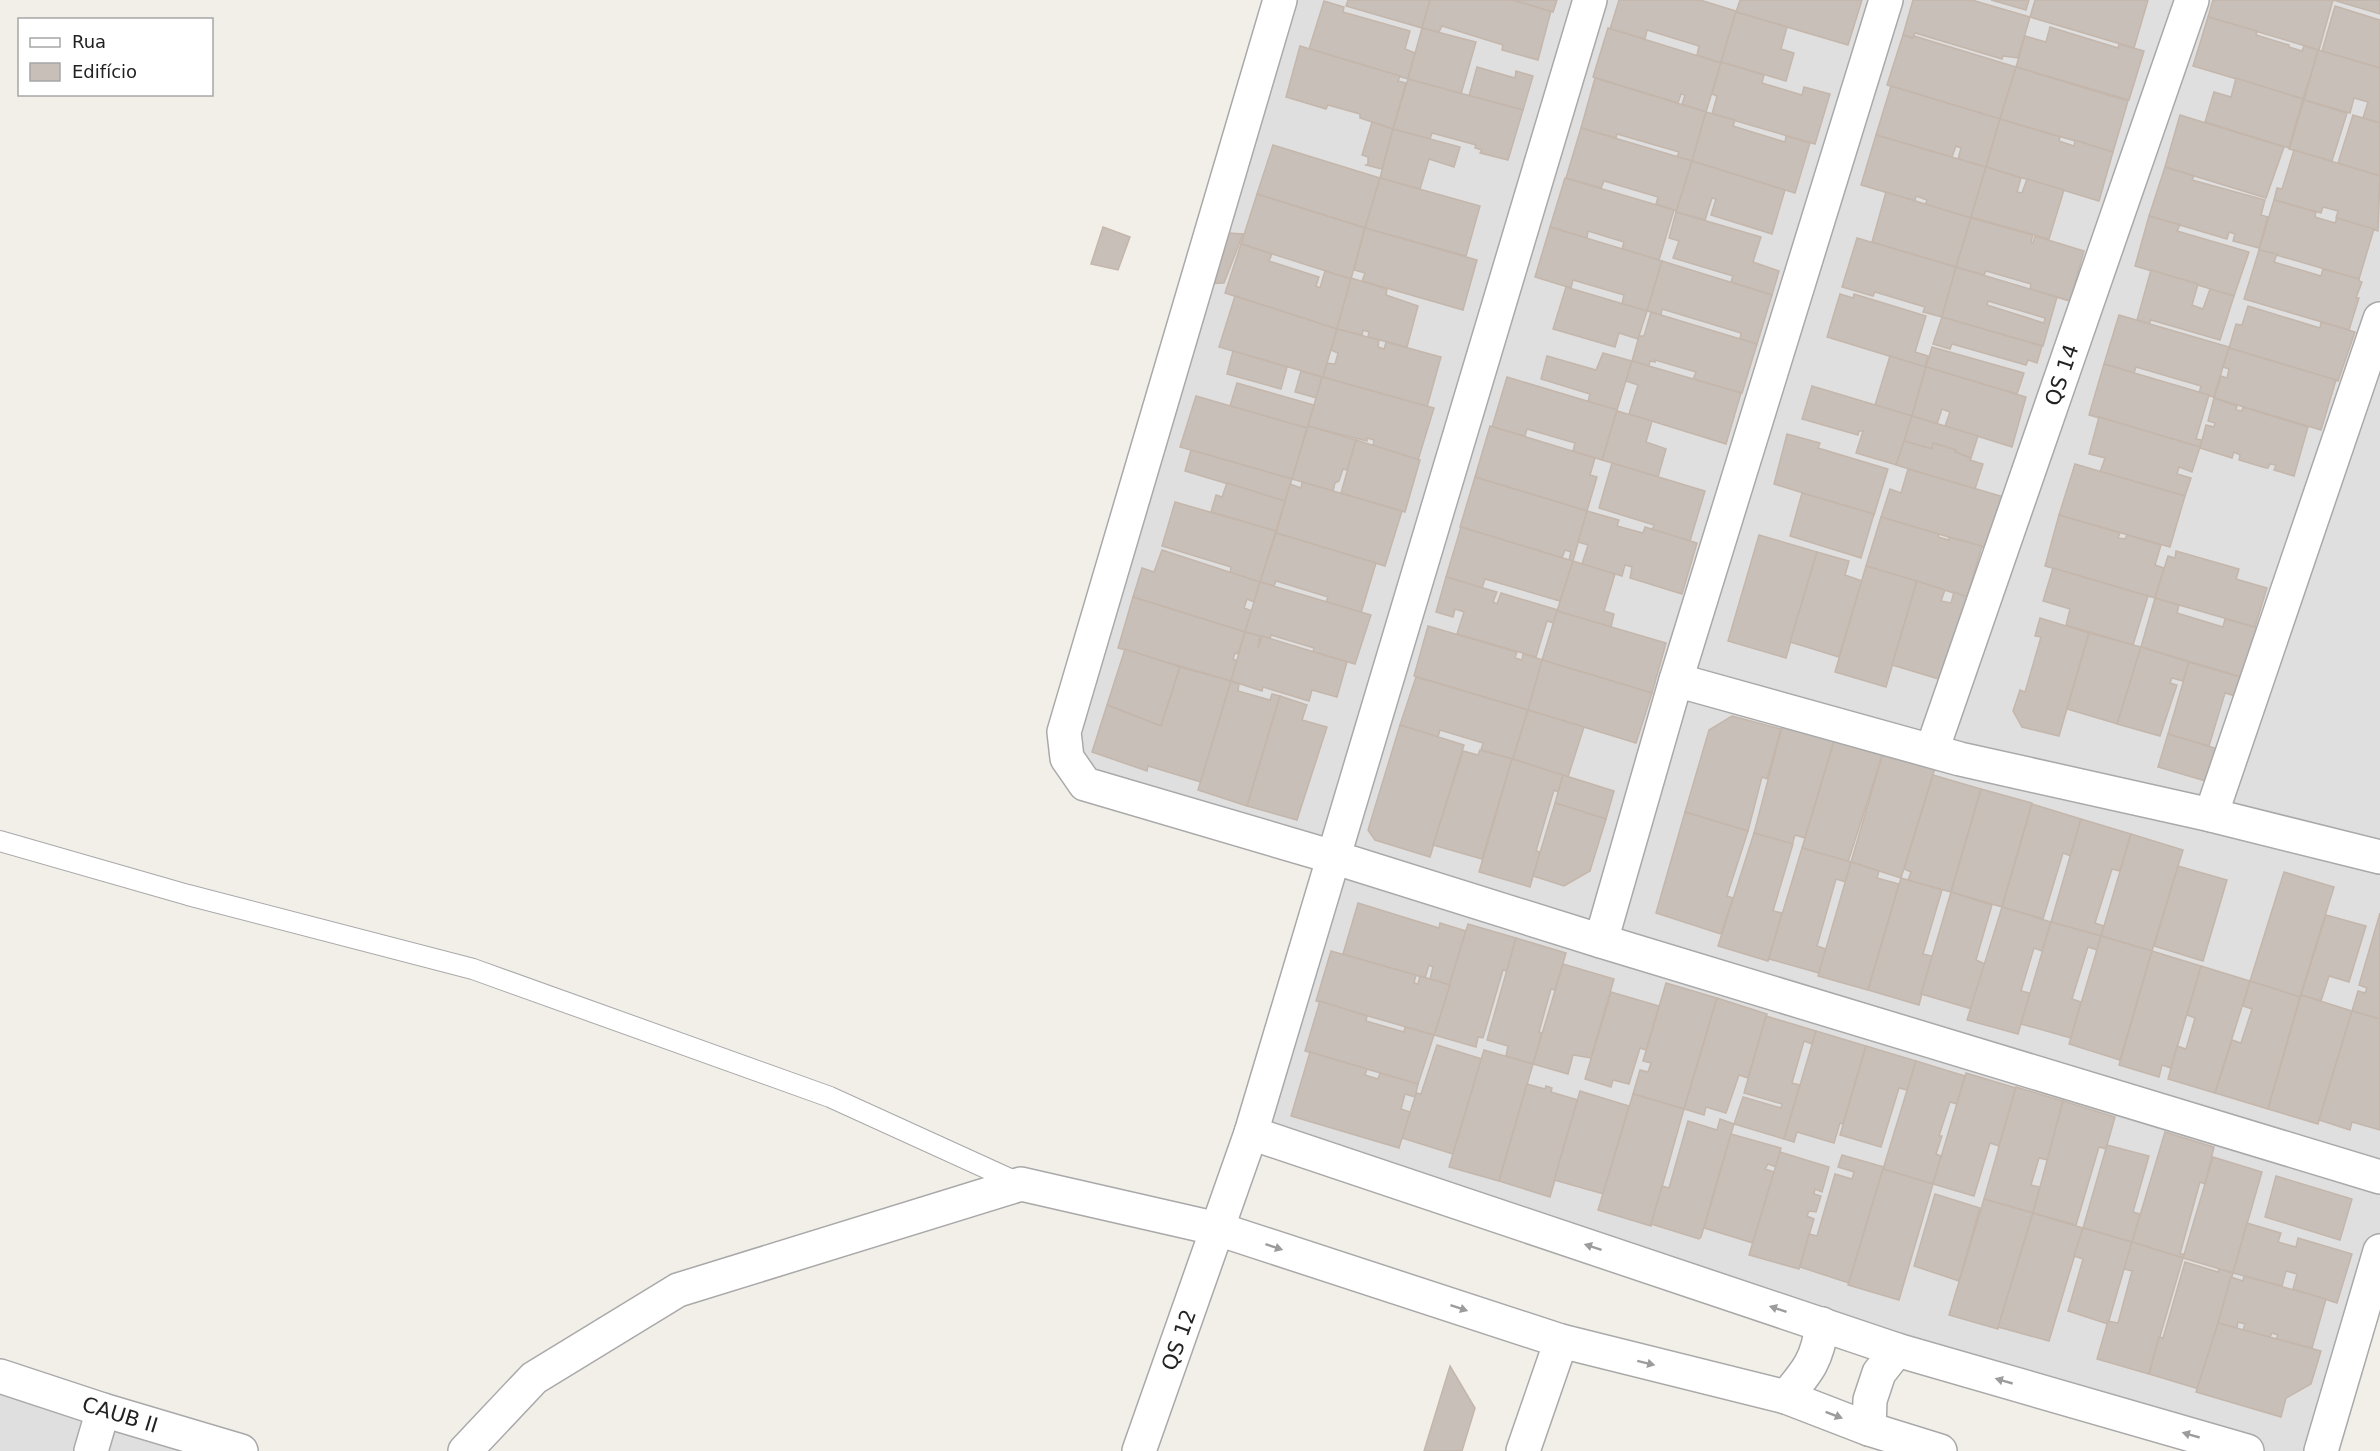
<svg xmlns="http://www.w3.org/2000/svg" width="2380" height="1451" viewBox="0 0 2380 1451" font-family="'DejaVu Sans',sans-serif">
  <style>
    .residential { fill: #e0dfdf }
    .building { fill: #c7bfb8; stroke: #c4b6ab; stroke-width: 1.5; fill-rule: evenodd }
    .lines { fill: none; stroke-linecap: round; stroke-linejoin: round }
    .lane-casing { stroke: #a9a9a9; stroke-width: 22 }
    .street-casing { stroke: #a9a9a9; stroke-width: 36 }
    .lane { stroke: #fff; stroke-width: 20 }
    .street { stroke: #fff; stroke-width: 33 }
    .oneway { fill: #9c9c9c }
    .labels { text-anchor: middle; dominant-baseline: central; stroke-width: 5; stroke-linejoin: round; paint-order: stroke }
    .street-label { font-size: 21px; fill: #222; stroke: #fff }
  </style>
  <rect width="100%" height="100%" fill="#f2efe9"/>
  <g class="residential">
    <path d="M1277,0H2380V1245L2321,1451H2254L1251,1133L1333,857L1085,784L1067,758Z"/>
    <path d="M0,1385L233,1451H0Z"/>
  </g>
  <g class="building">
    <path d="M1348,0H1430L1422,28L1346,6Z"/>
    <path d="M1430,0H1513L1551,11L1538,60L1502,50L1503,45L1442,26L1439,32L1422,28Z"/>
    <path d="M1513,0H1557L1553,12Z"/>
    <path d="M1619,0H1700L1736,11L1721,63L1697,55L1699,46L1647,30L1645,39L1610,29Z"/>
    <path d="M1740,0H1862L1848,45L1736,12Z"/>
    <path d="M1913,0H1972L2030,17L2018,58L2003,56L2002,59L1915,33L1913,38L1903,35Z"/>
    <path d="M1991,0H2029L2026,10Z"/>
    <path d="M2035,0H2148L2134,48L2030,17Z"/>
    <path d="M2213,0H2333L2319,50L2208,17Z"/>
    <path d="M2333,0H2380V14Z"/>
    <path d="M1324,1L1344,7L1343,12L1410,31L1405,49L1415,53L1408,79L1309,49Z"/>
    <path d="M2335,6L2380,20V68L2322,51Z"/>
    <path d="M1736,12L1787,27L1781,49L1794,53L1786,81L1721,62Z"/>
    <path d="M2208,17L2257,31L2256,35L2289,45V47L2302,51L2304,46L2319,50L2303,99L2193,66Z"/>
    <path d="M2050,27L2118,48L2119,44L2144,51L2129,100L2016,67L2025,36L2046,42Z"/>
    <path d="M1422,28L1476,42L1461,94L1408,79Z"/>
    <path d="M1608,28L1721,63L1706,112L1682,104L1685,95L1681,94L1678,103L1593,77Z"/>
    <path d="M1903,35L1913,38L1914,36L2016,67L2000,119L1887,85Z"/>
    <path d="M1300,46L1400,76L1398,81L1406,83L1393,129L1360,118V114L1328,105L1326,109L1286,97Z"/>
    <path d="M2318,50L2380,68V123L2363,118L2368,102L2354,98L2350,113L2304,100Z"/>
    <path d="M1721,62L1764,75L1762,83L1802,95L1804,87L1830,94L1815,144L1712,114L1717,96L1712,94Z"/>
    <path d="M1477,67L1515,78L1516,71L1533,76L1523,110L1469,96Z"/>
    <path d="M2016,67L2128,101L2113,152L2000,119Z"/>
    <path d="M1595,78L1706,112L1692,161L1677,157L1679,152L1617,134L1616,138L1581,128Z"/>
    <path d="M2236,78L2303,99L2289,148L2205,122L2214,92L2231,97Z"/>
    <path d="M1408,79L1523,110L1508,160L1480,153L1482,150L1475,148L1476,145L1432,133L1430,139L1393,129Z"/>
    <path d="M1891,86L2000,119L1986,167L1958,159L1961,148L1956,146L1952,157L1876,135Z"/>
    <path d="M2304,100L2347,113L2332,161L2289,149Z"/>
    <path d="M1706,112L1735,120L1733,126L1785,142L1786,136L1810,143L1795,193L1692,161Z"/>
    <path d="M2180,115L2284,147L2266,198L2165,167Z"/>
    <path d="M2353,115L2380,123V176L2338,163Z"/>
    <path d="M2000,119L2060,137L2059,141L2074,146L2075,140L2113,152L2099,201L1986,167Z"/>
    <path d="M1372,122L1393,129L1382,169L1366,165L1368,164V157L1362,155Z"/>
    <path d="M1581,128L1692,161L1677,211L1656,204L1658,197L1604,181L1601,188L1566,178Z"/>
    <path d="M1393,129L1460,147L1454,167L1429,159L1420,189L1380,178Z"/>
    <path d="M1876,135L1986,167L1971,218L1925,205L1927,200L1916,196L1915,201L1861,185Z"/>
    <path d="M1273,145L1380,178L1366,228L1257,194Z"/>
    <path d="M2294,150L2380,176L2378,231L2336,218L2338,211L2323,207L2321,213L2274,200L2277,188L2282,189Z"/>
    <path d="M1692,161L1785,190L1772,234L1711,215L1716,199L1712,198L1705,220L1676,212Z"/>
    <path d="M1986,167L2021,178L2017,192L2022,193L2027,179L2064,190L2049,239L1971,217Z"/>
    <path d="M2165,167L2194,176L2192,180L2265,200L2261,215L2268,217L2259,248L2233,241L2235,234L2229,232L2227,239L2149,216Z"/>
    <path d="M1380,178L1480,206L1466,256L1365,228Z"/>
    <path d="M1565,178L1674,210L1659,260L1622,249L1624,242L1588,231L1587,238L1550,227Z"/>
    <path d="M1886,192L1971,218L1956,267L1872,242Z"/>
    <path d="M1257,194L1365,228L1351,279L1241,244Z"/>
    <path d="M2274,200L2316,212L2315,217L2335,223L2337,218L2374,229L2359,279L2259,250Z"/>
    <path d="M1676,212L1761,237L1753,262L1779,271L1772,295L1731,282L1733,276L1673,258L1679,241L1669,238Z"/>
    <path d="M2149,216L2180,225L2177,231L2249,252L2234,296L2135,266Z"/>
    <path d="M1971,218L2033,235L2031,242L2033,243L2035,236L2084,251L2070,301L2030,289L2031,284L1986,271L1984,275L1956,267Z"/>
    <path d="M1103,227L1130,237L1118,270L1091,264Z"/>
    <path d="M1550,227L1662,261L1647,311L1622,304L1624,295L1573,280L1571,288L1535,277Z"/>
    <path d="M1365,228L1477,260L1463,310L1362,281L1365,273L1354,270Z"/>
    <path d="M1212,232L1243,234L1224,283L1197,284Z"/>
    <path d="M1857,238L1956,267L1942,317L1923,312L1925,307L1875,292L1873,296L1842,287Z"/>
    <path d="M1241,244L1272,254L1269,261L1319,277L1316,286L1320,288L1325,271L1351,279L1337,329L1225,293Z"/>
    <path d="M2259,250L2277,254L2274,262L2321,276L2323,269L2359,279V281L2362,282L2356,298H2359L2349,330L2244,299Z"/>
    <path d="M1662,261L1772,295L1757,344L1740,339L1741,333L1662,309L1661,315L1647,311Z"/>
    <path d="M1956,267L2053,296L2070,301L2057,297L2043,346L1942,317ZM1988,301L2045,318L2044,323L1987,305Z"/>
    <path d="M2151,270L2198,284L2192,305L2203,309L2210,289L2234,296L2220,340L2151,320L2149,324L2137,320Z"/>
    <path d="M1351,278L1387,289L1386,295L1418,306L1407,347L1368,337L1369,332L1363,330L1362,335L1337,329Z"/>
    <path d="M1566,287L1647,311L1638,339L1619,333L1615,347L1553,329Z"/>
    <path d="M1840,294L1853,298L1854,294L1926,316L1915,352L1928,356L1925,367L1827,337Z"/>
    <path d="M1235,296L1337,329L1323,377L1219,347Z"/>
    <path d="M2248,306L2320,328L2321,322L2355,332L2338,381L2229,348L2236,324L2242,325Z"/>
    <path d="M1651,312L1757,344L1742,393L1693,379L1696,372L1655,360V362L1650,361L1649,366L1632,361L1639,336H1644Z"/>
    <path d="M2119,315L2229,347L2214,397L2199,393L2201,386L2136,367L2134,373L2104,364Z"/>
    <path d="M1942,317L2042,346L2037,363L2028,360L2026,365L1952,344L1950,349L1933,344Z"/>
    <path d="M1337,329L1379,340L1378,347L1384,349L1386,342L1441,357L1427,407L1323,377L1327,363L1335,364L1338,353L1331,350Z"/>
    <path d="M1932,347L2024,373L2017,394L1926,367Z"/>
    <path d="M2229,348L2336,380L2321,430L2214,398L2221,376L2227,378L2229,369L2223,367Z"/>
    <path d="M1233,351L1287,367L1281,389L1227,374Z"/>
    <path d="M1603,353L1632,361L1617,410L1588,402L1590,394L1541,379L1547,356L1596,370Z"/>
    <path d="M1890,356L1926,367L1912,416L1875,405Z"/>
    <path d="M1632,361L1741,393L1726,444L1629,414L1638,385L1626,381Z"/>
    <path d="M2104,364L2209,395L2196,439L2202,440L2200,447L2089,415Z"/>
    <path d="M1926,367L2026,397L2012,447L1945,426L1950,412L1942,409L1937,424L1912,416Z"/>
    <path d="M1301,371L1322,377L1317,398L1295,392Z"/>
    <path d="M1322,377L1434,408L1418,460L1373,446L1374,440L1367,438V441L1308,426Z"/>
    <path d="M1507,377L1617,410L1602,460L1573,451L1575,443L1527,429L1525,436L1492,427Z"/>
    <path d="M1237,383L1314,405L1307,428L1230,406Z"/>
    <path d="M1812,386L1912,416L1897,465L1856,453L1863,431H1859L1858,435L1802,419Z"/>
    <path d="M1196,396L1307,428L1292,479L1180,447Z"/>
    <path d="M2214,398L2237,406L2236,410L2242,411L2243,407L2308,427L2294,476L2274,470L2276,465L2270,464L2268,468H2266L2239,460L2240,455L2234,452L2232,458L2200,448L2206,425L2214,427L2215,423L2208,421Z"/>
    <path d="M1617,411L1652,421L1646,442L1666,449L1658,477L1602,460Z"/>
    <path d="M1912,416L1978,436L1971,458L1955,452L1956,450L1933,443L1932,449L1904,441Z"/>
    <path d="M2099,417L2200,447L2192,472L2179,467L2177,474L2191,478L2185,496L2100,472L2105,458L2089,454Z"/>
    <path d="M1308,426L1356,440L1347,470L1343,469L1339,481L1335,483L1333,491L1292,479Z"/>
    <path d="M1490,426L1595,458L1590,475L1597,477L1587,511L1475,477Z"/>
    <path d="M1787,434L1820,443L1818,448L1888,469L1874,515L1774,484Z"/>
    <path d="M1356,440L1420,460L1405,512L1341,493Z"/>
    <path d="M1904,441L1932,449L1933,443L1956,450L1955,452L1971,458L1970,460L1983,464L1975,489L1896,465Z"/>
    <path d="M1191,450L1292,479L1285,501L1185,471Z"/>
    <path d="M1612,463L1705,491L1690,541L1652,530L1654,525L1599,508Z"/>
    <path d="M2075,464L2185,496L2170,547L2059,515Z"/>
    <path d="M1908,469L2004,497L1989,549L1881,517L1890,489L1901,493Z"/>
    <path d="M1475,477L1587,511L1573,561L1569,560L1571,552L1565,550L1562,558L1460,527Z"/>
    <path d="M1302,482L1402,511L1385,566L1276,533L1290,484L1301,488Z"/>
    <path d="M1227,483L1285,501L1276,531L1211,512L1216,495L1222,497Z"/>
    <path d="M1802,493L1874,514L1861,558L1790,536Z"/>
    <path d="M1175,502L1276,531L1260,582L1230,573L1231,567L1162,546Z"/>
    <path d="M1587,511L1619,520L1617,526L1643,533L1645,527L1697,543L1682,594L1630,578L1632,567L1625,565L1622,576L1582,564L1588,545L1578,542Z"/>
    <path d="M2059,515L2120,533L2118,538L2125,539L2127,535L2161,545L2155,565L2164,568L2155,598L2045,566Z"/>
    <path d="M1881,517L1939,534L1938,537L1949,540V537L1982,546L1967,597L1866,566Z"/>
    <path d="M1461,527L1573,561L1560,601L1485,579L1482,588L1446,577Z"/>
    <path d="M1276,533L1376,563L1361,613L1326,602L1328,597L1276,581L1274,586L1260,582Z"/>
    <path d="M1759,535L1817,552L1786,658L1728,641Z"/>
    <path d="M1162,550L1260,582L1254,602L1247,599L1244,608L1252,611L1245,632L1133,597L1142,568L1154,572Z"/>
    <path d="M2176,551L2239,569L2236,579L2267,588L2255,627L2155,598L2168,556L2175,558Z"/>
    <path d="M1817,552L1849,561L1845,575L1862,581L1839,657L1790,642Z"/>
    <path d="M1573,561L1615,574L1604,611L1614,614L1611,627L1557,611Z"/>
    <path d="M1866,566L1917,581L1886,687L1835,672Z"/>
    <path d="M2053,568L2148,596L2133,645L2066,625L2070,609L2043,601Z"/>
    <path d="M1446,577L1497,592L1493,602L1497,604L1501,593L1558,610L1554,623L1547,621L1536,657L1457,634L1464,612L1455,609L1453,617L1436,612Z"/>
    <path d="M1917,581L1945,590L1941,601L1951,603L1954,592L1967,597L1942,680L1892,665Z"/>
    <path d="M1260,582L1371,615L1355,664L1313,652L1314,648L1271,635L1270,639L1245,632Z"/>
    <path d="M1133,597L1245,632L1238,654L1235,653L1233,659L1237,661L1231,681L1118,648Z"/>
    <path d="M2155,598L2179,605L2177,613L2223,627L2225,619L2265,630L2251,680L2141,647Z"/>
    <path d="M1557,611L1666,643L1652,693L1542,660Z"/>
    <path d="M2040,618L2089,633L2059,736L2022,727L2013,711L2020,690L2025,692L2041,637L2035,636Z"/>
    <path d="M1428,626L1517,652L1515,658L1522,660L1523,654L1543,660L1528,710L1414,676Z"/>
    <path d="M1245,632L1260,636L1258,648L1262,636L1347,662L1337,697L1312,690L1309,701L1263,687L1262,691L1231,681Z"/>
    <path d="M2089,633L2141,647L2118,724L2067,709Z"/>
    <path d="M2141,647L2189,662L2183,681L2172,678L2170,683L2177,685L2160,736L2117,724Z"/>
    <path d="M1125,649L1180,667L1161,726L1107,705Z"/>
    <path d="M1542,660L1652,693L1636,743L1528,710Z"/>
    <path d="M2189,662L2240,677L2235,696L2225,693L2209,746L2168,734Z"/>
    <path d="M1180,667L1231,681L1201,782L1148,766L1147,771L1092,752L1107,705L1161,726Z"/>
    <path d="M1416,677L1528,710L1513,759L1481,750L1483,743L1440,730L1438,737L1400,725Z"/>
    <path d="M1231,681L1239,684L1238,691L1270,700L1272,694L1280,696L1247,806L1198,790Z"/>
    <path d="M1280,696L1307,705L1302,720L1327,727L1297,820L1247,806Z"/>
    <path d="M1528,710L1584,727L1568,777L1513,759Z"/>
    <path d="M1732,716L1781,729L1767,779L1762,777L1748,831L1685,812L1709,730Z"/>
    <path d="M1783,723L1835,738L1805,838L1795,835L1792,845L1754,833Z"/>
    <path d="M1400,725L1464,745L1430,857L1375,840L1368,830Z"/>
    <path d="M2168,734L2218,749L2209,782L2158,767Z"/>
    <path d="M1835,738L1883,753L1848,862L1802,848Z"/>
    <path d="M1480,750L1512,759L1482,859L1433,845L1463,751L1478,755Z"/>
    <path d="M1883,753L1935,768L1901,878L1851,862Z"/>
    <path d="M1512,759L1563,775L1558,792L1554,790L1536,851L1540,852L1530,887L1479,872Z"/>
    <path d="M1563,775L1614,791L1606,819L1555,803Z"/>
    <path d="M1933,775L1981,789L1951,892L1908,880L1911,872L1904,869Z"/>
    <path d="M1981,789L2032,803L2002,907L1951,892Z"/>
    <path d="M1555,803L1606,819L1590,871L1564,886L1533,876Z"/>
    <path d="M2032,804L2081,819L2071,856L2063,853L2043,919L2002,907Z"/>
    <path d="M1685,812L1748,831L1727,896L1733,898L1721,934L1656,913Z"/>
    <path d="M2081,819L2131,834L2120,871L2112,869L2095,923L2104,926L2101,936L2051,922Z"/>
    <path d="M1754,833L1793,844L1773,911L1782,913L1768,961L1718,946Z"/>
    <path d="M2131,834L2183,850L2152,951L2101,936Z"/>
    <path d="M1802,848L1851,862L1846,882L1836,879L1817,946L1826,949L1819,973L1769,959L1768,961Z"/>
    <path d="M1851,862L1879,871L1877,878L1899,884L1868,990L1818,976Z"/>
    <path d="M2178,866L2227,880L2203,961L2154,946Z"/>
    <path d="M2284,872L2334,887L2300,997L2250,981Z"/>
    <path d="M1901,878L1942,890L1923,954L1932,956L1919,1005L1868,990Z"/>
    <path d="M1951,892L1992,905L1976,960L1985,964L1972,1009L1921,994Z"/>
    <path d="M1358,903L1439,928L1440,923L1466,931L1450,985L1430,979L1433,967L1429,965L1425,978L1343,954Z"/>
    <path d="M2002,907L2051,922L2042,951L2034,948L2021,991L2030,993L2018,1034L1967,1020Z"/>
    <path d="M2380,913V1019L2352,1011L2358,991L2365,993L2367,988L2359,985Z"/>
    <path d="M2326,915L2366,926L2349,982L2329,976L2321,1001L2301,995Z"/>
    <path d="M2051,922L2101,936L2097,950L2088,947L2072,999L2081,1002L2071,1038L2021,1024Z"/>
    <path d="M1468,924L1516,938L1507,971L1503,970L1483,1038L1478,1037L1476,1047L1434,1035Z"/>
    <path d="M2101,936L2152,951L2120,1060L2069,1044Z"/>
    <path d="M1516,938L1566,953L1555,990L1551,989L1539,1032L1542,1033L1533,1064L1506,1056L1508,1046L1487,1040Z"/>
    <path d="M1331,951L1416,975L1414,983L1418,984L1420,976L1450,985L1434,1035L1316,1001Z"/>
    <path d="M2152,951L2201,966L2171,1068L2162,1065L2159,1077L2119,1065Z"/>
    <path d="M1563,964L1614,979L1591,1058L1573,1055L1568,1074L1533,1064Z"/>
    <path d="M2201,966L2250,981L2215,1093L2168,1079L2177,1046L2186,1049L2195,1018L2187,1015Z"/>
    <path d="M2250,981L2300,997L2268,1109L2215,1093L2232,1040L2241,1043L2252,1009L2243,1006Z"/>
    <path d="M1666,983L1717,998L1684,1109L1633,1094L1640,1070L1648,1072L1651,1063L1643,1061Z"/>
    <path d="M1611,992L1659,1006L1646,1050L1640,1048L1629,1084L1613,1080L1611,1087L1585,1079Z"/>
    <path d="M2301,995L2352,1011L2318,1124L2268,1109Z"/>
    <path d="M1717,998L1767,1014L1748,1078L1739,1075L1726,1113L1706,1107L1704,1115L1684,1109Z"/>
    <path d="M1320,1001L1367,1016L1366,1021L1404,1032L1405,1027L1434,1035L1418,1084L1305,1051Z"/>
    <path d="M2352,1011L2380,1019V1130L2352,1122L2350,1130L2319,1120Z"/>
    <path d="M1766,1016L1816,1031L1812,1044L1804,1041L1792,1083L1800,1085L1784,1139L1734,1124L1743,1097L1781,1108L1782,1104L1744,1093Z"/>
    <path d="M1816,1031L1866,1046L1843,1124L1840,1123L1834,1143L1797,1132L1794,1142L1784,1139Z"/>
    <path d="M1437,1045L1482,1059L1453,1154L1402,1138L1415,1097L1416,1093L1421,1094Z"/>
    <path d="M1866,1046L1916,1061L1907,1090L1899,1088L1881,1147L1840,1135Z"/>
    <path d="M1484,1050L1533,1064L1499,1181L1449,1167Z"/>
    <path d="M1310,1052L1367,1069L1365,1075L1378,1079L1380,1073L1418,1084L1415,1097L1405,1094L1401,1109L1410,1112L1399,1148L1291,1116Z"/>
    <path d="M1916,1061L1965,1076L1957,1104L1950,1102L1939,1136H1942L1936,1154L1941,1156L1933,1184L1883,1169Z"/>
    <path d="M1966,1073L2016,1088L1999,1146L1990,1143L1974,1196L1933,1184Z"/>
    <path d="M1527,1084L1545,1089L1546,1086L1552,1088L1551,1092L1578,1100L1550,1197L1499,1181Z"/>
    <path d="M2016,1087L2063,1101L2048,1160L2039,1158L2031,1185L2040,1187L2033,1213L1984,1199Z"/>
    <path d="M1580,1091L1629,1106L1604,1194L1554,1180Z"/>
    <path d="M1633,1094L1684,1109L1651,1226L1598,1210Z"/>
    <path d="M2063,1101L2115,1117L2106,1149L2099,1147L2076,1225L2033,1213Z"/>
    <path d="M1720,1119L1734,1124L1701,1237L1699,1239L1651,1224L1662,1186L1669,1188L1688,1121L1717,1130Z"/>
    <path d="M2165,1132L2214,1147L2205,1184L2200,1182L2180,1254H2184L2183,1258L2132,1242Z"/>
    <path d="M1731,1134L1781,1148L1776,1167L1768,1164L1765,1169L1774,1172L1753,1243L1704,1228Z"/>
    <path d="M2107,1145L2149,1156L2133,1212L2140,1214L2132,1242L2083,1228Z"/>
    <path d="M1780,1152L1829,1167L1822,1192L1815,1189L1814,1194L1821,1196L1816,1212L1809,1211L1807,1216L1814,1219L1799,1269L1749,1255Z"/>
    <path d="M1842,1155L1884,1167L1849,1283L1800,1267L1809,1234L1817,1236L1835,1174L1852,1179L1854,1172L1838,1167Z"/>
    <path d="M2213,1157L2262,1172L2233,1273L2183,1258Z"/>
    <path d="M1883,1169L1933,1184L1899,1300L1848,1285Z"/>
    <path d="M2276,1176L2352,1199L2340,1240L2265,1217Z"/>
    <path d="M1935,1194L1980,1208L1959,1281L1914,1266Z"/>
    <path d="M1984,1199L2033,1213L1998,1329L1949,1315Z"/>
    <path d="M2033,1213L2083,1228L2049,1341L1998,1327Z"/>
    <path d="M2247,1223L2281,1233L2278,1242L2296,1247L2298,1238L2352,1254L2337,1303L2293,1289L2297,1274L2286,1271L2282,1286L2233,1273Z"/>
    <path d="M2083,1228L2132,1242L2108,1324L2068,1311L2083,1259L2074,1256Z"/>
    <path d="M2132,1242L2183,1258L2149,1374L2097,1359L2108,1321L2118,1323L2132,1271L2124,1269Z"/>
    <path d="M2185,1262L2218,1272L2219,1269L2233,1273L2199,1389L2149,1374L2159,1337L2163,1338Z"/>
    <path d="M2244,1276L2326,1299L2312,1348L2276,1339L2278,1335L2272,1333L2270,1337L2243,1330L2245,1324L2238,1322L2237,1328L2218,1323L2231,1277L2243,1281Z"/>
    <path d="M2218,1323L2321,1351L2311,1384L2286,1398L2281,1417L2196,1392Z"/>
    <path d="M1450,1366L1475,1408L1462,1451H1424Z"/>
  </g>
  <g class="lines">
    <defs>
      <path id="lane" d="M0,841L188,895L473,969L830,1097L1021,1184"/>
      <g id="street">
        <path d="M1280,0L1064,732L1067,758L1085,784L1333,857L1601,941L2380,1177"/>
        <path d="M1676,680L1886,0"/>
        <path d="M1932,750L2192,0"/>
        <path d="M2211,815L2380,319"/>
        <path d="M1601,941L1676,680L1960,759L2211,815L2380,857"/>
        <path d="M1251,1133L1897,1350L2247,1451"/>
        <path d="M0,1376L103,1410L241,1451"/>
        <path d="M1786,1397C1808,1371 1818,1359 1822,1324"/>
        <path d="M1869,1429L1870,1400L1879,1373L1897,1350"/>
        <path d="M91,1451L103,1410"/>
        <path d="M465,1451L534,1378L678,1290L1021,1184L1218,1229L1561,1341L1786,1397L1869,1429L1940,1451"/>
        <path d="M1139,1451L1251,1133L1590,0"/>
        <path d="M1523,1451L1561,1341"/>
        <path d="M2321,1451L2380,1251"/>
      </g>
    </defs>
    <use href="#lane" class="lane-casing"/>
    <use href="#street" class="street-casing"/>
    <use href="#lane" class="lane"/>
    <use href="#street" class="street"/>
  </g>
  <defs><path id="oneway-solid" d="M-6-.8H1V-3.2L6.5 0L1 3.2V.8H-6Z" transform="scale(1.5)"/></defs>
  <g class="oneway">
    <use href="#oneway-solid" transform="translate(1274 1247) rotate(18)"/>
    <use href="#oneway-solid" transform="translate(1593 1247) rotate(-162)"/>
    <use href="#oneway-solid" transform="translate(1459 1308) rotate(18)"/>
    <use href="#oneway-solid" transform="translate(1778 1309) rotate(-162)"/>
    <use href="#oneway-solid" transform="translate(1646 1363) rotate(14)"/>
    <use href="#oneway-solid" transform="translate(2004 1381) rotate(-164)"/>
    <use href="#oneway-solid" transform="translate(1834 1415) rotate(21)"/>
    <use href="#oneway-solid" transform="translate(2191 1435) rotate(-164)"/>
  </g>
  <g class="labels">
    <g class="street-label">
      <text transform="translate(2062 375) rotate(-71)">QS 14</text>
      <text transform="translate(1179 1340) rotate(-70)">QS 12</text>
      <text transform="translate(120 1415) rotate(17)">CAUB II</text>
    </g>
  </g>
  <rect x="18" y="18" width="195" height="78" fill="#ffffff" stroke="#a7a7a7" stroke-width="1.5"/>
  <rect x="30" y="38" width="30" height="9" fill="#ffffff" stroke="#a7a7a7" stroke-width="1.5"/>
  <text x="72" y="48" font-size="18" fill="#222222">Rua</text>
  <rect x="30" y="63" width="30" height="18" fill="#c7bfb8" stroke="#a7a7a7" stroke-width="1.5"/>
  <text x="72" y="78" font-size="18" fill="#222222">Edifício</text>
</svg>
